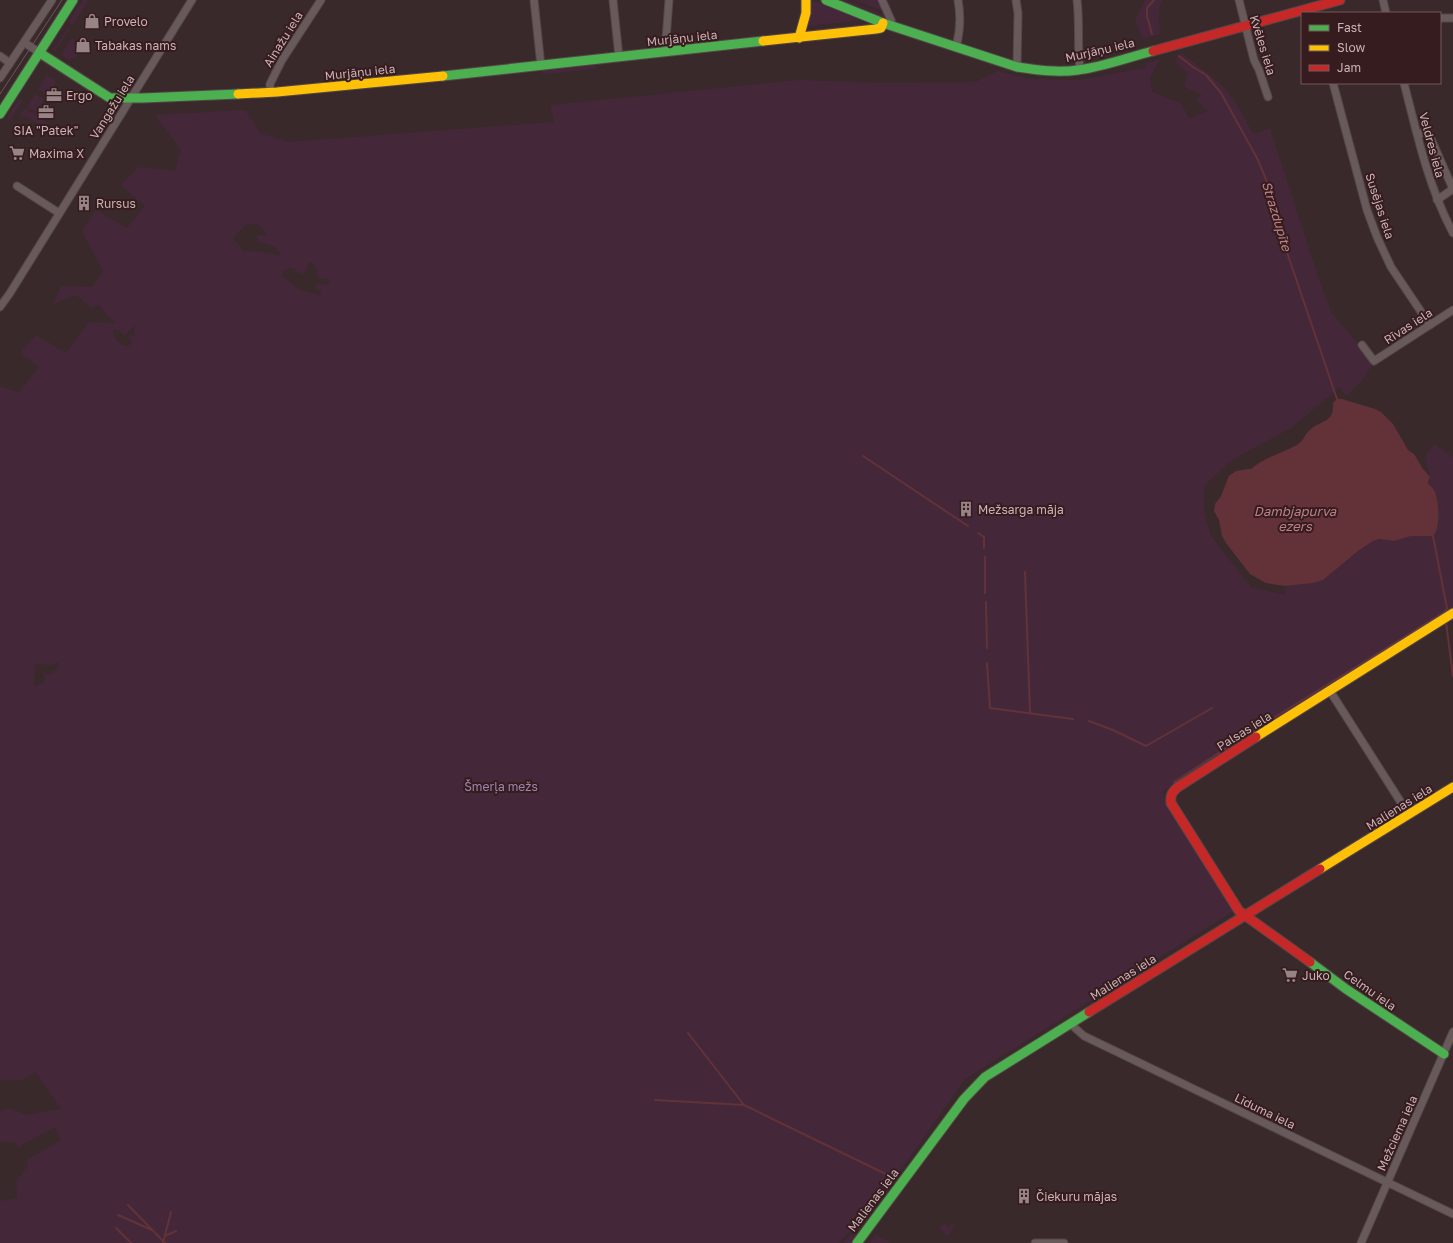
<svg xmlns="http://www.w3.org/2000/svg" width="1453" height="1243" viewBox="0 0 1453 1243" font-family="'Golos Text',sans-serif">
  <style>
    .green { fill: #442839; fill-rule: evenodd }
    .water { fill: #633238 }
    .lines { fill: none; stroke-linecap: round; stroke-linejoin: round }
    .stream { stroke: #633238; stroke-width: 2 }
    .street-casing { stroke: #534647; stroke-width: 9 }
    .fast-casing { stroke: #534647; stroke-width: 11 }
    .slow-casing { stroke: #534647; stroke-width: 11 }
    .jam-casing { stroke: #534647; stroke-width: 11 }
    .street { stroke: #685a5b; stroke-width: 7 }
    .fast { stroke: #4caf50; stroke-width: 9 }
    .slow { stroke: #ffc107; stroke-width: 9 }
    .jam { stroke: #c62828; stroke-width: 9 }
    .tram { stroke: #665859; stroke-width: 1 }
    .labels { text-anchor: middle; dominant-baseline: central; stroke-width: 4; stroke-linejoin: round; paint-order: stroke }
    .poi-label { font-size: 12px; fill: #cbb3b5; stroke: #361c1e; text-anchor: start }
    .street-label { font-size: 12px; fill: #cbb3b5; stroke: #361c1e }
    .park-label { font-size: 12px; fill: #9d86b1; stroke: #361c1e }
    .water-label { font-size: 13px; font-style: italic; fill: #b98086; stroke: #361c1e }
  </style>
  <rect width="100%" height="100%" fill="#3a292b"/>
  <g class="green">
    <path d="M83,0H89L72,25L68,22Z"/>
    <path d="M811,0L863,20L807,26L809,3Z"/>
    <path d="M839,0H846L887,16L888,18L886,19Z"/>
    <path d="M854,0H879L884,11Z"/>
    <path d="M1145,0H1162C1157,10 1159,24 1161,34L1143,39L1135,21Z"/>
    <path d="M868,22L872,24L804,32L806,30L865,24Z"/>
    <path d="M69,27L70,28L55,52L53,50Z"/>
    <path d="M72,38L75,40L73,44L81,50L75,59L73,57L70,61L61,55Z"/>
    <path d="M1182,53L1223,86L1239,108L1253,134L1270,128L1317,274L1331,312L1370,358L1372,365L1362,381L1346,396L1340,387L1291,428L1232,460L1204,486V512L1211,536L1251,587L1285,595V586L1313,583L1323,580L1358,551L1373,541L1379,539L1394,541L1411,536H1433L1434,489L1429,485L1428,482L1430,477L1425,457L1434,444L1453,457V608L1375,655L1162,792L1237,909L965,1079L875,1206L877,1208L874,1211H873L867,1219L864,1217L859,1225L861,1227L848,1233L839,1243H0V1201L17,1198L16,1183L28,1165L27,1160L61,1140L55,1127L18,1147L15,1142H0V1112L7,1108L28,1115L61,1109L36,1072L22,1080H0V386L19,393L39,367L20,353L36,335L66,353L89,322L116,324L99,305L91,307L76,295L53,304L61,286L92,287L103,271L82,231L96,210L127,228L145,206L121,185L139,167L175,171L181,150L155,115L245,110L260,133L288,142L554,122L550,105L798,80L882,83L976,82L998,71L1030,79L1080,80L1145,68L1147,63L1160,59L1150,77L1152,92L1181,103L1189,119L1208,111L1196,100L1202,95L1184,86L1188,73L1176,62L1177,56ZM258,224L268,236L257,235L258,242C269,245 276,244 281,256L261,252L243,251L233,238L245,225ZM311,262L316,267L318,277L328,279L330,283L326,285L318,284L316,285V288L322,293L320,295L299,290L281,275L284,270C295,265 293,270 302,274L306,271L307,265ZM135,325L134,336L130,335L129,338L132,345L129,344V347C120,345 113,340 113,330H120L124,336ZM59,662L56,671L50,675L43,672L45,676L44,683L34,686L35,664L51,665Z"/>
    <path d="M593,65L596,66L597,69L543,74L542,71Z"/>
    <path d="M47,75L56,81L47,95L38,89Z"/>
    <path d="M35,94L44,99L35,112L27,107Z"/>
    <path d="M19,99L22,101L10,120L7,117Z"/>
    <path d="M25,108L48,123L44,128L24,115L21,119L19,118Z"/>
    <path d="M944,1223L949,1227L952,1224L955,1226L948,1236L939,1229Z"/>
    <path d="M857,1232L859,1233L850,1243H843L849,1236Z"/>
    <path d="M875,1235H877L891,1243H870Z"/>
  </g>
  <path class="water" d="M1337,399H1342L1375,409L1381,412L1393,424L1408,450L1414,454L1423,469L1430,477C1429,479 1428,481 1428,483C1429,486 1433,487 1434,490C1439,500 1441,528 1433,536H1411L1394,541L1379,539L1373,541L1358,551L1323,580L1313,583L1285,586L1266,583L1250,574L1226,543L1222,536L1219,520L1214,511L1215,504L1221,496L1229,476L1236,471L1248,469H1251C1263,458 1282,453 1297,445C1304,441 1305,433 1311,429C1324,419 1334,423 1333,403Z"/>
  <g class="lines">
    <g class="stream">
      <path d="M1152,34L1147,16V8L1154,0"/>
      <path d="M1179,56L1193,67L1206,75L1221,93L1258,160L1269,187L1276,220L1337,399"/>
      <path d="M863,456L968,526"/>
      <path d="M978,533L984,537V548"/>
      <path d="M1433,536L1445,598L1447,608L1445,612"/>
      <path d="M1025,572L1030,713"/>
      <path d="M985,593V557"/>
      <path d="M986,602L987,648"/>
      <path d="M1446,622L1453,676"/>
      <path d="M987,663L990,708L1073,719"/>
      <path d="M1275,717L1446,611"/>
      <path d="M1089,721L1113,730L1146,746L1212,708"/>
      <path d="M1174,782L1271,719"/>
      <path d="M688,1033L744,1105L896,1179"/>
      <path d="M655,1100L744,1105"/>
      <path d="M128,1205L165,1243"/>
      <path d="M118,1215L152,1230"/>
      <path d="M116,1228L131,1243"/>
      <path d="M165,1236L176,1231"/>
      <path d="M163,1243L171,1212"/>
    </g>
    <defs>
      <g id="street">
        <path d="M534,0L541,66"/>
        <path d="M613,0L619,57"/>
        <path d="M882,0L891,20L892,26"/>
        <path d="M1016,0L1018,13L1017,67"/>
        <path d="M1077,0C1080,23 1077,47 1080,70"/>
        <path d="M1239,0L1254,60L1259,70L1268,97"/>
        <path d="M1383,0L1386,13"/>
        <path d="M1440,18H1453"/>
        <path d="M25,43L40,53"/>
        <path d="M956,47C960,32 961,16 958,0"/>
        <path d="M665,52L669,0"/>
        <path d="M0,56L10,63"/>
        <path d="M0,78L52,0"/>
        <path d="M1333,83L1367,210L1377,237L1391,267L1430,325"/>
        <path d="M1404,83C1417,134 1428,186 1453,233"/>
        <path d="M270,92V84L282,60L321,0"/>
        <path d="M1418,134L1428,132L1453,189L1437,200"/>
        <path d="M17,186L59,213"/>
        <path d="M0,307L10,293L192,0"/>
        <path d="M1362,345L1374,361L1453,310"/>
        <path d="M1330,691L1409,815"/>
        <path d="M1072,1023L1075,1028L1084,1036L1453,1214"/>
        <path d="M1035,1243H1064"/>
        <path d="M1361,1243L1453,1032"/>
      </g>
      <g id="fast">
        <path d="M826,0L883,23L1017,67C1037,70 1058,73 1078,70C1103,67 1129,57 1153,51"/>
        <path d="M40,53L110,98H143L238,94"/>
        <path d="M443,76L763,41"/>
        <path d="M0,114L73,0"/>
        <path d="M1310,962L1346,989L1444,1054"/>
        <path d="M857,1243L964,1099L985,1077L1089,1012"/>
      </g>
      <g id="slow">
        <path d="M799,38L806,13V0"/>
        <path d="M763,41L876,29L881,28L883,23"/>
        <path d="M238,94L277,92L443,76"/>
        <path d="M1256,737L1453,613"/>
        <path d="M1320,869L1453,787"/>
      </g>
      <g id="jam">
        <path d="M1153,51L1340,0"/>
        <path d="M1256,737L1178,787C1172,792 1170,795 1171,803L1239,911L1310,962"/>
        <path d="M1089,1012L1320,869"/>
      </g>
    </defs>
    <use href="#street" class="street-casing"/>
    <use href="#fast" class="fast-casing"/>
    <use href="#slow" class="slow-casing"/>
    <use href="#jam" class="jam-casing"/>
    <use href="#street" class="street"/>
    <use href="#fast" class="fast"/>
    <use href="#slow" class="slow"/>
    <use href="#jam" class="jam"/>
    <path class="tram" d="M0,94L62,0"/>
  </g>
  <defs>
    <symbol id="shop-bare" viewBox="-9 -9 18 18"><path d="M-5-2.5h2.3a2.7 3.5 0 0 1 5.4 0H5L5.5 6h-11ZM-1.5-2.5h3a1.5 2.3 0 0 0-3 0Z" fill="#988385" stroke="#361c1e" stroke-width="2.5" paint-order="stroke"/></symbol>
    <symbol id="office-bare" viewBox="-9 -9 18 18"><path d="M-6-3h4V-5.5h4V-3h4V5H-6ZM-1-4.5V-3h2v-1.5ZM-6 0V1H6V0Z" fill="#988385" stroke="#361c1e" stroke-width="2.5" paint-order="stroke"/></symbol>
    <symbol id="supermarket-bare" viewBox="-9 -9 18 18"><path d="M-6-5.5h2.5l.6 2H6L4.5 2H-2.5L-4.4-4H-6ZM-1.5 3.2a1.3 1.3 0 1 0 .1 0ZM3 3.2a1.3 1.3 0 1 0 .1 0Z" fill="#988385" stroke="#361c1e" stroke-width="2.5" paint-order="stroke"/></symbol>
    <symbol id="building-bare" viewBox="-9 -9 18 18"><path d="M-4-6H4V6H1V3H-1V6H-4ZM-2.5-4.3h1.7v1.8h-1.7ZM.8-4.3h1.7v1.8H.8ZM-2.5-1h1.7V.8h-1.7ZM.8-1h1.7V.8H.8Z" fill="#988385" stroke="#361c1e" stroke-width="2.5" paint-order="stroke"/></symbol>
  </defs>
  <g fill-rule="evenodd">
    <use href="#shop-bare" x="81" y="10" width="22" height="22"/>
    <use href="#shop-bare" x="72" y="34" width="22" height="22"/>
    <use href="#office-bare" x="43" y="84" width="22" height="22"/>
    <use href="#office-bare" x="35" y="101" width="22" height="22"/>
    <use href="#supermarket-bare" x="6" y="142" width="22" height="22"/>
    <use href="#building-bare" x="73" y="192" width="22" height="22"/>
    <use href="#building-bare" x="955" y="498" width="22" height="22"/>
    <use href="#supermarket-bare" x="1279" y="964" width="22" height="22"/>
    <use href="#building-bare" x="1013" y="1185" width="22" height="22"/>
  </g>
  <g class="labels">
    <g class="poi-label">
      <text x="104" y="21">Provelo</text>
      <text x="95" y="45">Tabakas nams</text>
      <text x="66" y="95">Ergo</text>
      <text x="46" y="130" text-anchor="middle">SIA "Patek"</text>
      <text x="29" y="153">Maxima X</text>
      <text x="96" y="203">Rursus</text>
      <text x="978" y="509">Mežsarga māja</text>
      <text x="1302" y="975">Juko</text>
      <text x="1036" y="1196">Čiekuru mājas</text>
    </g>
    <g class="street-label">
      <text transform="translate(682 38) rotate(-6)">Murjāņu iela</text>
      <text transform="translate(283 39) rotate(-58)">Ainažu iela</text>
      <text transform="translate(1263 45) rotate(73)">Kvēles iela</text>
      <text transform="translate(1100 50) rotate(-13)">Murjāņu iela</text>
      <text transform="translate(360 72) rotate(-6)">Murjāņu iela</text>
      <text transform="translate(112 107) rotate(-58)">Vangažu iela</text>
      <text transform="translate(1432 145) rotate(75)">Veldres iela</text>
      <text transform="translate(1380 206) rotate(72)">Susējas iela</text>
      <text transform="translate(1408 326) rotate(-33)">Rīvas iela</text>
      <text transform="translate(1244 731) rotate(-32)">Palsas iela</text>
      <text transform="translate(1399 807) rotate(-32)">Malienas iela</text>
      <text transform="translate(1123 977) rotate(-32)">Malienas iela</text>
      <text transform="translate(1370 990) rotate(35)">Celmu iela</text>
      <text transform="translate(1265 1111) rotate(26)">Līduma iela</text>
      <text transform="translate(1397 1133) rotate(-66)">Mežciema iela</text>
      <text transform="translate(873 1200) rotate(-53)">Malienas iela</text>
    </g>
    <g class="park-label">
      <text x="501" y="786">Šmerļa mežs</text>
    </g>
    <g class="water-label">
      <text transform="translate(1277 216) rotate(73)">Strazdupīte</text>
      <text x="1295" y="511">Dambjapurva<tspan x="1295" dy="15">ezers</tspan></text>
    </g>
  </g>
  <rect x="1301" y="12" width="140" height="72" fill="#361c1e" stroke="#72585a"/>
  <rect x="1309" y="25" width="20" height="6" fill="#4caf50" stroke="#72585a"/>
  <text x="1337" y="32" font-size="12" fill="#cbb3b5">Fast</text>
  <rect x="1309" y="45" width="20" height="6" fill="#ffc107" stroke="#72585a"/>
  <text x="1337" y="52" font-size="12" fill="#cbb3b5">Slow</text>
  <rect x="1309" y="65" width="20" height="6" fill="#c62828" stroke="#72585a"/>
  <text x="1337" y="72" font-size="12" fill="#cbb3b5">Jam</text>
</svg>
